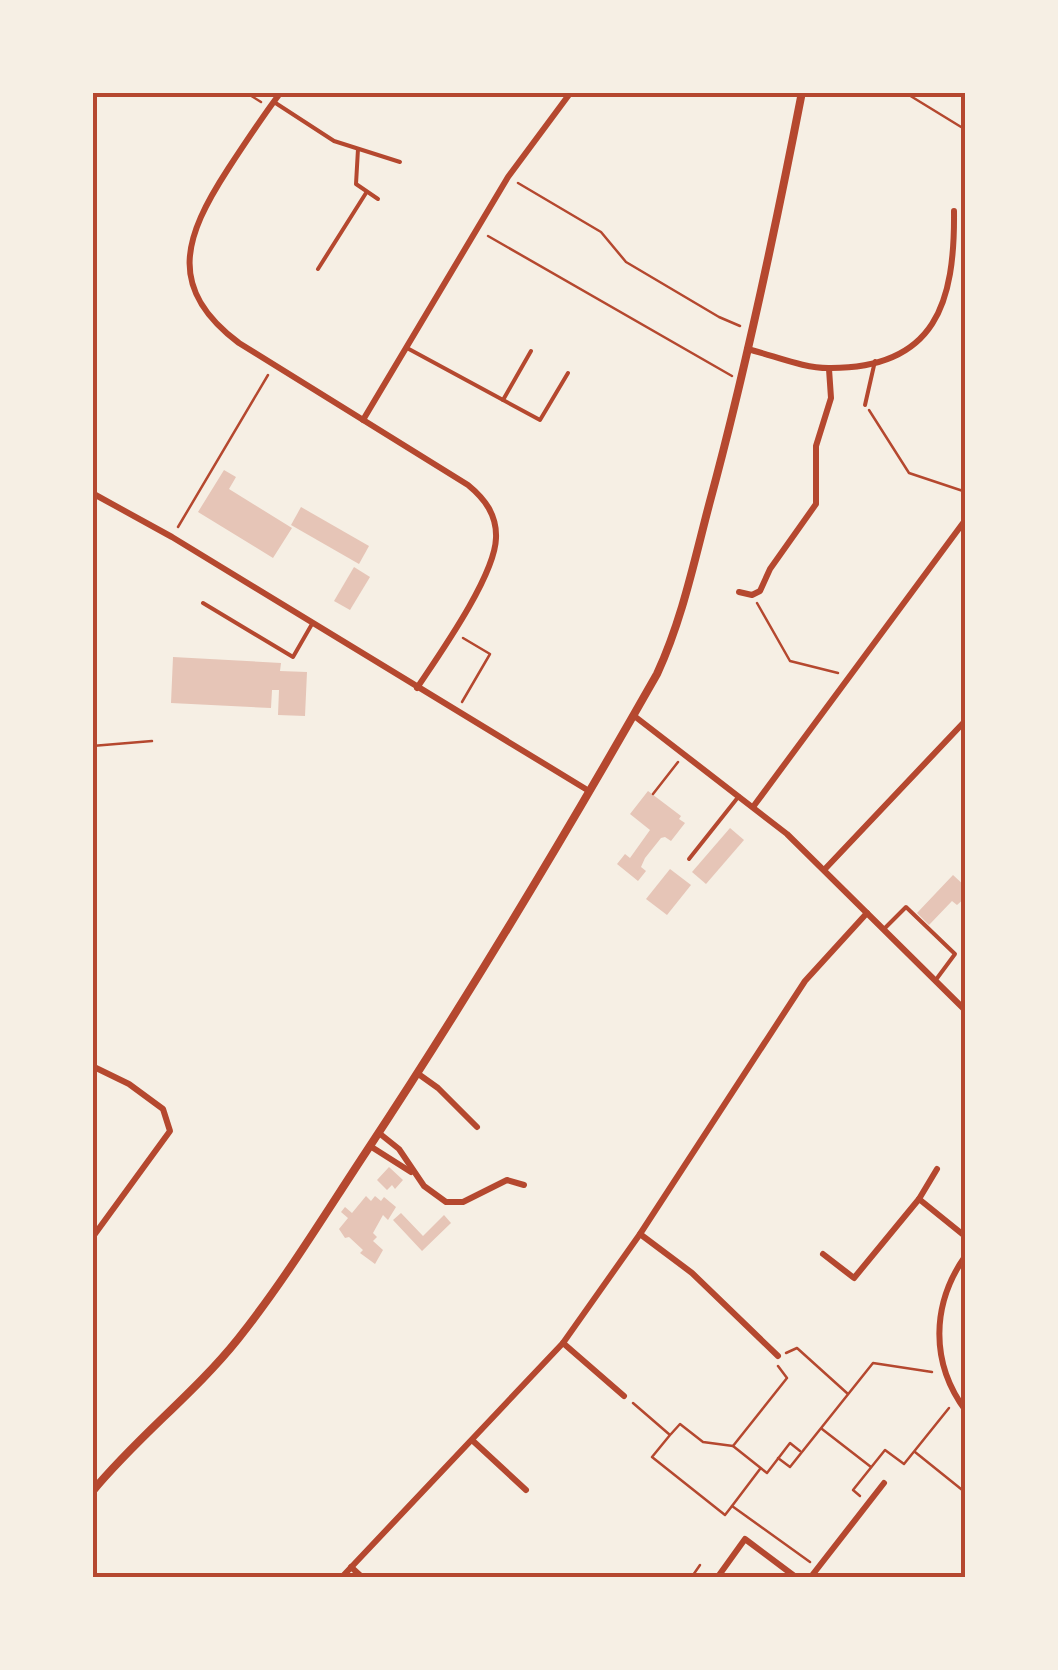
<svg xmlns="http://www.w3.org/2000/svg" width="1058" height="1670" viewBox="0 0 1058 1670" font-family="Poppins,sans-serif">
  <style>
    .building { fill: #e6c5b7 }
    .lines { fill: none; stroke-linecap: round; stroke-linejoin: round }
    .path { stroke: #b5482f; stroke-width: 2.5 }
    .service { stroke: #b5482f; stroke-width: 4 }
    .minor { stroke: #b5482f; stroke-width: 6 }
    .tertiary { stroke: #b5482f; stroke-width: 8 }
    .neatline { fill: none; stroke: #b5482f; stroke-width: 4 }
  </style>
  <rect width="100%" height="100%" fill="#f6efe4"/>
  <g class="building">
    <path d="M224,470L236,477L229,489L292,528L273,558L198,512Z"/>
    <path d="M301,507L369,546L359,564L291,525Z"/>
    <path d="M354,567L370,577L350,610L334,601Z"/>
    <path d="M173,657L281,663L280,671L307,672L305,716L278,715L279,690H272L271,708L171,703Z"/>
    <path d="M648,791L681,816L679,819L685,823L671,841L665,837L661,838L645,858L641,867L646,871L638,881L617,864L625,854L630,858L650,830L630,814Z"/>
    <path d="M730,828L744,840L706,884L692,872Z"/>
    <path d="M670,869L691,885L667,915L646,899Z"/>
    <path d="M953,875L966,887V897L957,905L952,901L929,925L917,913Z"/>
    <path d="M389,1167L403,1180L395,1189L392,1185L387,1190L377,1180Z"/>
    <path d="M366,1196L371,1201L375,1196L381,1201L384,1197L396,1207L388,1220L383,1215L373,1233L377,1237L373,1241L383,1250L375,1264L360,1253L363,1250L349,1237L345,1238L339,1229L348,1218L341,1212L345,1207L352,1213Z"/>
    <path d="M401,1213L423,1236L444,1215L451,1223L422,1251L393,1220Z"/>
  </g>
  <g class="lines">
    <g class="path">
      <path d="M245,92L261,102"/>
      <path d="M904,92L966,130"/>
      <path d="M518,183L601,232L626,262L719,317L740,326"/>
      <path d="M488,236L732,376"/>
      <path d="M869,410L909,473L966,492"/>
      <path d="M178,527L268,375"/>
      <path d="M757,603L790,661L838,673"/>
      <path d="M462,702L490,654L463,638"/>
      <path d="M92,746L152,741"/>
      <path d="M653,794L678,762"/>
      <path d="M786,1353L797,1348L848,1394"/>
      <path d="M633,1403L670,1435L652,1457L725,1515L732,1506L810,1562"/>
      <path d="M822,1429L871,1467"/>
      <path d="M671,1434L680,1424L703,1442L733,1446L767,1473L790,1443L800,1451"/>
      <path d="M733,1446L787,1378L778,1366"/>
      <path d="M915,1452L966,1493"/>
      <path d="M778,1458L790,1467L873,1363L932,1372"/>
      <path d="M860,1496L853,1490L885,1450L904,1464L949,1408"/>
      <path d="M732,1506L760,1469"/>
      <path d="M691,1578L700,1565"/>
    </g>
    <g class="service">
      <path d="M274,102L334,141L400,162"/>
      <path d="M358,149L356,184L378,199"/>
      <path d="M318,269L366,193"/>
      <path d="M407,348L540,420L568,373"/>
      <path d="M503,400L531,351"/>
      <path d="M865,405L875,361"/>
      <path d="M203,603L293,657L312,624"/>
      <path d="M689,859L739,796"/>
      <path d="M884,929L906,907L955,954L935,981"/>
    </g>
    <g class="minor">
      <path d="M281,92C262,117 245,143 228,169C184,237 166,288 239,343L468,485C485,499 497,515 496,538C495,576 439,655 417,688"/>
      <path d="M747,349C773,355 804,369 831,368C936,368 955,302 954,211"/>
      <path d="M363,420L508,177L571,92"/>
      <path d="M92,493L172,537L589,791"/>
      <path d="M739,592L752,595L760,591L770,569L816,504V446L831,398L829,369"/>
      <path d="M633,715L787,834L966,1011"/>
      <path d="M753,807L966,519"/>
      <path d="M825,869L966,720"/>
      <path d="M92,1066L129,1084L163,1109L170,1131L92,1238"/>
      <path d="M417,1073L438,1088L477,1127"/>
      <path d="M379,1133L399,1149L424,1186L446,1202H463L507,1180L524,1185"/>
      <path d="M370,1146L411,1172"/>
      <path d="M919,1199L937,1169"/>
      <path d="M640,1234L692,1273L778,1356"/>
      <path d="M823,1254L854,1278L919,1199L966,1237"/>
      <path d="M966,1255C931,1304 930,1363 966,1411"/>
      <path d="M563,1343L624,1396"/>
      <path d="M472,1440L526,1490"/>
      <path d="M351,1567L363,1578"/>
      <path d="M341,1578L563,1343L640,1234L805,981L867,913"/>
      <path d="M717,1578L745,1539L797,1578"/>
      <path d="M810,1578L884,1483"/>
    </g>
    <path class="tertiary" d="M92,1492C137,1437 194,1394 238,1339C285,1280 325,1214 366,1152C469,996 565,836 657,674C682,620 694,562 709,505C746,369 775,231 802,92"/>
  </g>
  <rect width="1058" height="1670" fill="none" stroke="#f6efe4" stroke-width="190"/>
  <rect x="95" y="95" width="868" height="1480" class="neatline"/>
</svg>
